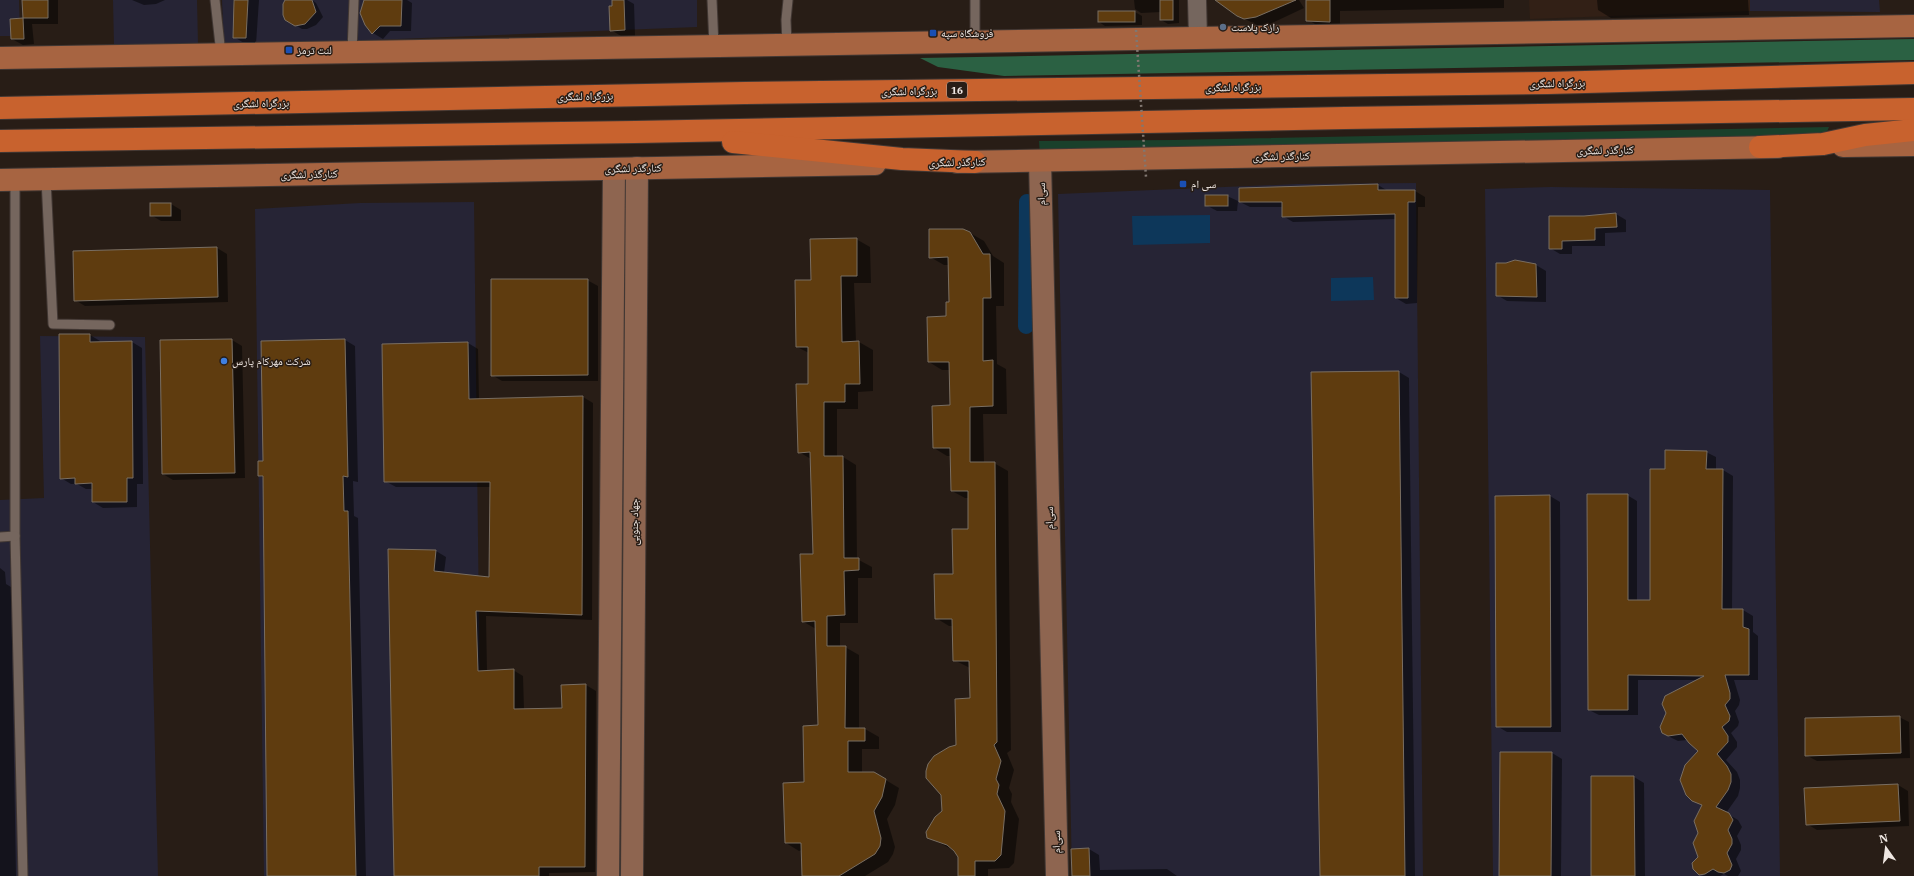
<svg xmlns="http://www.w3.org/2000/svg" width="1914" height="876" viewBox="0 0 1914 876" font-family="'IBM Plex Serif','Noto Naskh Arabic',serif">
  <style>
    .built { fill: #322016 }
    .industrial { fill: #262435 }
    .green { fill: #1a402b }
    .forest { fill: #2b6143 }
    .water { fill: #0d375a }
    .shadow { fill: #0007 }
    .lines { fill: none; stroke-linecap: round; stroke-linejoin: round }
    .canal { stroke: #0d375a; stroke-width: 16 }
    .building { fill: #5f3c0f; stroke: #796e62 }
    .lane-casing { stroke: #423834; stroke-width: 11 }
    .street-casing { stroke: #423834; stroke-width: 20 }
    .secondary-casing { stroke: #423834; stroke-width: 24 }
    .primary-casing { stroke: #423834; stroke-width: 24 }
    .highway-casing { stroke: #423834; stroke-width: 24 }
    .lane { stroke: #75665e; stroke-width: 9 }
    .street { stroke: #75665e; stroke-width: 18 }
    .secondary { stroke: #8e6550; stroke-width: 22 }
    .primary { stroke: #a76441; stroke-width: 22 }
    .highway { stroke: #c8622e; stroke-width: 22 }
    .path-bridge { stroke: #817771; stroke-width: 2.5; stroke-dasharray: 2 3; stroke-linecap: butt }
    .service-dot { fill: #5c6f8a; stroke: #281d16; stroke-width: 1.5 }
    .transit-dot { fill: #1a4fb4; stroke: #281d16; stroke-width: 1.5 }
    .shop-dot { fill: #3f7fe0; stroke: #281d16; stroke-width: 1.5 }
    .labels { text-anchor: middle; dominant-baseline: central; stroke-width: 3; stroke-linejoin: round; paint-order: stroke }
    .shield { fill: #281d16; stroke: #b3aaa5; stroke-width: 1 }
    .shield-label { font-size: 10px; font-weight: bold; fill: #efe7e2 }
    .poi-label { font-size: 11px; fill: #efe7e2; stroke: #281d16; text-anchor: start }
    .street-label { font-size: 11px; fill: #efe7e2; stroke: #281d16 }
  </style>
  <rect width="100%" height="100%" fill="#281d16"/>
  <path class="built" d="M1529,0H1750V11L1530,19Z"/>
  <g class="industrial">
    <path d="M0,0H19L20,36H0Z"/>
    <path d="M113,0H197L198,44L114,45Z"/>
    <path d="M222,0H697V27L224,46Z"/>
    <path d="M1750,0H1879L1880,12L1750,11Z"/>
    <path d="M1416,183L1423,876H1072L1058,194L1297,184Z"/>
    <path d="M1551,187L1770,190L1780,876H1493L1485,189Z"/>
    <path d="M474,202L482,876H264L255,209L360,203Z"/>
    <path d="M40,336L145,337L158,876H0V500L44,498Z"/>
  </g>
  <path class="green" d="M1829,127L1825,136L1040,156L1039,141L1173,140Z"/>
  <path class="forest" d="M1914,39V60L1004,76L938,67L920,58Z"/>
  <g class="water">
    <path d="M1210,215V243L1133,245L1132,216Z"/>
    <path d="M1373,277L1374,300L1331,301V278Z"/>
  </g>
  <g class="shadow">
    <path d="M23,0H58V24H32L34,44L23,45L12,39L11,20L24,19Z"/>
    <path d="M132,0H165L156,4L144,5Z"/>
    <path d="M233,0H259L256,44L244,43L234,37Z"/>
    <path d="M287,0H312L316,3L323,17L316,25L307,29H302L286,19Z"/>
    <path d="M366,0H407L412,3L411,31H390L383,39L373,33Z"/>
    <path d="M613,0H627L634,4L635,36H621L611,30Z"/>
    <path d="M1134,0H1179V23L1168,24L1161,20V12L1141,13L1135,9Z"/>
    <path d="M1217,0H1299L1304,8L1270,24L1259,26L1237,15Z"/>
    <path d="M1310,0H1504V8L1340,11V27H1320L1310,21Z"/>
    <path d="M1597,0H1748L1749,15L1611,18L1598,10Z"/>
    <path d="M1099,12H1135L1142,16V25L1105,26L1099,22Z"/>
    <path d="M1378,185L1388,191H1415L1425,197V207H1418L1417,303L1406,304L1396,298V219L1293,222L1283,216V207H1250L1240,202Z"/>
    <path d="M1227,196L1238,201L1237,211H1217L1206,205Z"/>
    <path d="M151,204H171L181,210V221H161L151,215Z"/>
    <path d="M1616,214L1626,220V232L1605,233V246H1572V254H1560L1550,248L1584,217Z"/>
    <path d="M970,233L984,241L993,256L1004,263V306H996L997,364L1006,369L1007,414H983L984,463H994L1008,471L1011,750L1007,753L1014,770L1009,788L1012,794L1011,802L1019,819L1014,863L1009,868L988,869V876H959V857L951,849L928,837L943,812L957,746L971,699L970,668L954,660V626H949L936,618L969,530V498H965L952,491L951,456H947L934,448L951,406V370H942L929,362L947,317L950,303L949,265H944L930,257Z"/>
    <path d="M856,239L870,247L871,283H854L856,342H859L873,350V391L858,392V409H837V457H843L856,465L857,559L872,567V578H858V623H840V647H845L859,655V729H865L879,737V749H862V773H874L899,788L895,805L887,819L895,847L893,854L888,862L865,876H803L802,850L799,851L786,843L805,783L819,726L816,629L802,621L814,555L811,459L799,452L809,385V353L797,347L812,281Z"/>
    <path d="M217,248L227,254L228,302L85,306L75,300L74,252Z"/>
    <path d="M1516,261L1536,265L1546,271V302L1507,301L1497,295L1506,264Z"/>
    <path d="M587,280L598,286V381H502L492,375Z"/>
    <path d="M60,335H90L100,341V342H132L142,348L143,484H137V507L103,508L93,502V489H86L77,484H71L61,478Z"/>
    <path d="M232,340L242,346L245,478L173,480L163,474Z"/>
    <path d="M345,340L355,346L358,482L353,481L354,516L358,518L366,876H268L264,478L259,476L264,462L262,342Z"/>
    <path d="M468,343L478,349L479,400L583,397L593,403L592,620L486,616L487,671L513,670L523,676L524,709H563L586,685L596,691L595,872L549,873V876H394L436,551L446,557L444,573L490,578L491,487H396L385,481L383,345Z"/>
    <path d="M1399,372L1409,378L1415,876H1321Z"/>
    <path d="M1706,452L1716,457V470H1723L1733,476L1732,610H1743L1753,616V632L1758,636V680H1734L1740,700L1739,705L1735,711L1739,722L1738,726L1731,733L1737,742V747L1726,760L1737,772L1740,780V788L1738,796L1726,813L1738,820L1742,827L1737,836L1741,845V850L1736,859L1741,871L1738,876H1728L1724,874L1720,876H1704L1700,874V833L1703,806L1692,800L1699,751L1687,740L1678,741L1668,736V713L1697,680H1638V715H1599L1589,710L1627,495L1637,501V601H1651L1666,470Z"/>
    <path d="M1550,496L1560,502L1561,732H1507L1497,726L1496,497Z"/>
    <path d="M0,568L5,572L6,584L11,587L16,876H0Z"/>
    <path d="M1899,717L1909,722L1910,758L1817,761L1806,755Z"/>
    <path d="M1552,753L1562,759L1561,876H1500Z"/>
    <path d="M1592,777H1634L1644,783L1645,876H1592Z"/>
    <path d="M1898,785L1908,791L1909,826L1817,830L1807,824Z"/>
    <path d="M1089,849L1099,855L1100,870L1167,869L1177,876H1073L1072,850Z"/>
  </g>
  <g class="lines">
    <path class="canal" d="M1026,326L1027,202"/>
  </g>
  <g class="building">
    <path d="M22,0H48V18H23Z"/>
    <path d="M234,0H248L246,38H233Z"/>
    <path d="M285,0H312L316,12L305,24L295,26L285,20L283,15V4Z"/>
    <path d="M364,0H402L401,26H380L372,34L365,25L360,13Z"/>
    <path d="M612,0H624L625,30L610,31L609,6H612Z"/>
    <rect x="1160" y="0" width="13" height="20"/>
    <path d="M1215,0H1296L1256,17L1244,19L1237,16Z"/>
    <path d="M1306,0H1330V22L1306,21Z"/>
    <rect x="1098" y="11" width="37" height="11"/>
    <path d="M23,18L24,39H11L10,19Z"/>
    <path d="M1378,184V190H1415V202H1408V298H1395V214L1282,217V202H1239V188Z"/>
    <rect x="1205" y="195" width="23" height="11"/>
    <rect x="150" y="203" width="21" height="13"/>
    <path d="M1616,213L1617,227L1595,228V240L1562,241V249H1549V216H1584Z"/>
    <path d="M929,229H963L970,232L983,254H990L991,298H983V361L993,360V406L970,407V462H995L997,742L994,745L1001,761L996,779L999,785L997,794L1005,811L1001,855L995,861H975V876H958V857L954,851L947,845L927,838L926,832L935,817L942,811L941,795L926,778V771L928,764L934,756L949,747L956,745L955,699L970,698L969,661H953L952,619H935L934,574H953L952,529H968V491H951L950,448H933L932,406L950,405L949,362H928L927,317L946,316V302H949L948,257L929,258Z"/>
    <path d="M857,238V276H841L842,342L859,341L860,384H845V402H824V456H843L844,558H859V570L844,571L845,615L827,616V646H846L845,728H865V741H848V772H874L886,779L882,797L874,811L881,838L880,846L875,854L839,876H802L801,843H785L783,783L804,782L803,726L818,725L815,621L802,622L800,554H813L810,452L798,453L796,384H808V347H796L795,280H811L810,239Z"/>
    <path d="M217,247L218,297L74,301L73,251Z"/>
    <path d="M1515,260L1536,264L1537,297L1496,296V263H1506Z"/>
    <path d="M491,279H588V375L491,376Z"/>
    <path d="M59,334H90V342L132,341L133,478H127V502H92V483L75,484V478L60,479Z"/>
    <path d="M232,339L235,473L162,474L160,340Z"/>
    <path d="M345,339L348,477L343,476L344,511H348L356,876H267L263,476H258V461H263L261,341Z"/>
    <path d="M468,342L469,399L583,396L582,615L476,611L478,671L514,669V709L562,708L561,685L586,684L585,867H539V876H394L388,549L436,550L434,571L489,577L490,482H384L382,344Z"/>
    <path d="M1399,371L1405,876H1320L1311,372Z"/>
    <path d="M1665,450L1707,451L1706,469H1723L1722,609H1743V627L1749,629V675H1725L1730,693V699L1725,705L1730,716L1729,721L1722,727L1728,736V742L1717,754L1727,766L1731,774V782L1728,790L1716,807L1729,813L1733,820L1728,830L1732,839V844L1727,853L1732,865L1730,870L1724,873L1718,872L1713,869L1705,874L1699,875L1693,869L1692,863L1698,857L1693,843L1698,833L1694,821L1702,805L1692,801L1686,795L1680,780L1685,765L1698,751L1689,743L1682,734L1668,736L1662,733L1660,727L1666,713L1662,704L1665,696L1704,676L1628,675V710H1588L1587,494H1628V600H1650V469H1665Z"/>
    <path d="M1550,495L1551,727H1496L1495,496Z"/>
    <path d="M1900,716L1901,753L1805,756V718Z"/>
    <path d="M1500,752H1552L1551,876H1499Z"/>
    <path d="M1591,776H1634L1635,876H1591Z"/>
    <path d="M1898,784L1900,821L1806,825L1804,788Z"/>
    <path d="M1089,848L1090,876H1072L1071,849Z"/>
  </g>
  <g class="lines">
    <defs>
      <g id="lane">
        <path d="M215,0L221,54"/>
        <path d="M712,0L714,46"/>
        <path d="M975,42V0"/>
        <path d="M787,45L786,20L788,0"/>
        <path d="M352,52L354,0"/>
        <path d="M46,179L53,324L110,325"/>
        <path d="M15,180V536L23,876"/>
        <path d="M0,537L15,536"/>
      </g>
      <path id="street" d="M1197,0L1198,38"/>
      <g id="secondary">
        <path d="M1040,161L1057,876"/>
        <path d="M608,876L614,169"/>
        <path d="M632,876L637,168"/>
      </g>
      <g id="primary">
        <path d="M0,58L1914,26"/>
        <path d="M1843,146L1914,145"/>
        <path d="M957,162L1778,147"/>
        <path d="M0,180L875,164"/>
      </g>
      <g id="highway">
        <path d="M0,108L745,93L1548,83L1914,73"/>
        <path d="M0,141L635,132L1345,118L1914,109"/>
        <path d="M733,142L902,159L975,162"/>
        <path d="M1760,147L1823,144L1865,135L1914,130"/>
      </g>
    </defs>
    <use href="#lane" class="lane-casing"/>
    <use href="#street" class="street-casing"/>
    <use href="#secondary" class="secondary-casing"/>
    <use href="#primary" class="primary-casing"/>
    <use href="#highway" class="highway-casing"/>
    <use href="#lane" class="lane"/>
    <use href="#street" class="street"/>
    <use href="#secondary" class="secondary"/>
    <use href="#primary" class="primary"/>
    <use href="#highway" class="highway"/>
    <path class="path-bridge" d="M1136,30L1146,177"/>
  </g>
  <circle class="service-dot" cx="1223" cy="27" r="4"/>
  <g class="transit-dot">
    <rect x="929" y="29" width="8" height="8" rx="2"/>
    <rect x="285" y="46" width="8" height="8" rx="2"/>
    <rect x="1179" y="180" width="8" height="8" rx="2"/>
  </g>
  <circle class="shop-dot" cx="224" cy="361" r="4"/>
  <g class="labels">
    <rect class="shield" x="947" y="82" width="20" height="16" rx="3"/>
    <g class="shield-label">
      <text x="957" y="90">16</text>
    </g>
    <g class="poi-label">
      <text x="1231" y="27">رازک پلاست</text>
      <text x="941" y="33">فروشگاه سپه</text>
      <text x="297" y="50">لنت ترمز</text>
      <text x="1191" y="184">سی ام</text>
      <text x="232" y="361">شرکت مهرکام پارس</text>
    </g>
    <g class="street-label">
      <text transform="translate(1557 83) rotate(-1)">بزرگراه لشگری</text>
      <text transform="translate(1233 87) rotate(-1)">بزرگراه لشگری</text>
      <text transform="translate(909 91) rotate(-1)">بزرگراه لشگری</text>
      <text transform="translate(585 96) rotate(-1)">بزرگراه لشگری</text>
      <text transform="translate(261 103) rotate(-1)">بزرگراه لشگری</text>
      <text transform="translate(1605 150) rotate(-1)">کنارگذر لشگری</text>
      <text transform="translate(1281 156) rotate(-1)">کنارگذر لشگری</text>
      <text transform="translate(957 162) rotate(-1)">کنارگذر لشگری</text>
      <text transform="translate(633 168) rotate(-1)">کنارگذر لشگری</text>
      <text transform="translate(309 174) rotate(-1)">کنارگذر لشگری</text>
      <text transform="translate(1041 194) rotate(-91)">سی‌ام</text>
      <text transform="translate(1049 518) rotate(-91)">سی‌ام</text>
      <text transform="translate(634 522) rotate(-90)">جهاد جنوبی</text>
      <text transform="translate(1056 842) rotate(-91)">سی‌ام</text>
    </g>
  </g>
  <g transform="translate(1886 848) rotate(346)" stroke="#281d16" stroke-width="3" paint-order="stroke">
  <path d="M0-3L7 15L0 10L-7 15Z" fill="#efe7e2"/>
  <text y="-6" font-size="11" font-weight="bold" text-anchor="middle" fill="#efe7e2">N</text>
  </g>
</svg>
